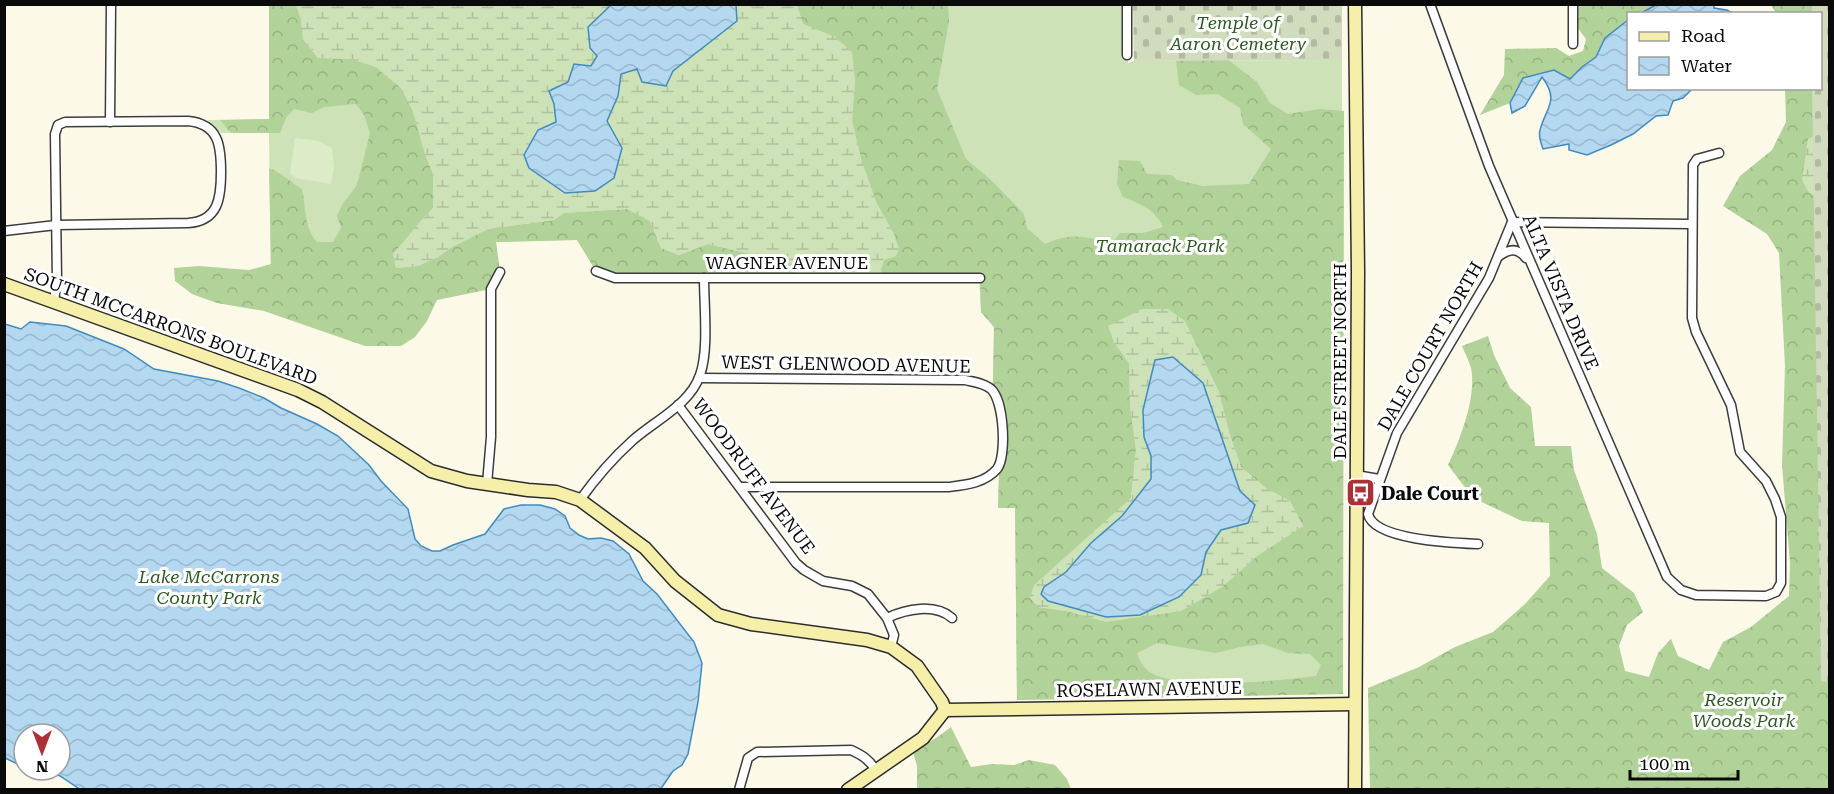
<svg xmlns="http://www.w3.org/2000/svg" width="1834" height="794" viewBox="0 0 1834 794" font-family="'Roboto Serif',serif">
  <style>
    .grass { fill: #cde3b7 }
    .forest { fill: url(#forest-crowns); fill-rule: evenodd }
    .wetland { fill: url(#wetland-marsh); fill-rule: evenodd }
    .cemetery { fill: url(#cemetery-stones) }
    .pitch { fill: #deebc8 }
    .water { fill: url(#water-waves); stroke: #428bbe; stroke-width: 1.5 }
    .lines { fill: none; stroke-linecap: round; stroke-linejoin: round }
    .street-casing { stroke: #3d3d3d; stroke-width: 11 }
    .secondary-casing { stroke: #2c2c2c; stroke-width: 15 }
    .street { stroke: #fff; stroke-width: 8 }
    .secondary { stroke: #f6efaa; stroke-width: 12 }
    .labels { text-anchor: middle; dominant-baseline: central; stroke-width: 6; stroke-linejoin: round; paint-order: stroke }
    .park-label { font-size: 18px; font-style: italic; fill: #2d5a22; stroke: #fff }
    .street-label { font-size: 18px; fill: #0a0a0a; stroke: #fff }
    .poi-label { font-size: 18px; font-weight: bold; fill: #0a0a0a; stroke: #fff; text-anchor: start }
  </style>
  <defs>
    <pattern id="forest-crowns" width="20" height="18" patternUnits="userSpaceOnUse" patternTransform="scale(1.5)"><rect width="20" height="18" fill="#b1d298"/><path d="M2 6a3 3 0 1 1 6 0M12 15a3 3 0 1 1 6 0" fill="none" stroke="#97b382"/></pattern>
    <pattern id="wetland-marsh" width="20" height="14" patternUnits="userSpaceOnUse" patternTransform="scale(1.5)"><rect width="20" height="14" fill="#cde3b7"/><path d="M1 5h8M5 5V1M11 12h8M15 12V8" fill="none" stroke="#afc19c"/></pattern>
    <pattern id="cemetery-stones" width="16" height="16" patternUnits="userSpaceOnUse" patternTransform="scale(1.5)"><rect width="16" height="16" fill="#d1dbbe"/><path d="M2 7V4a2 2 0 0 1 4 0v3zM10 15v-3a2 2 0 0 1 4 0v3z" fill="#b2bba2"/></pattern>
    <pattern id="water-waves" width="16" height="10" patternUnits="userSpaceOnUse" patternTransform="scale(1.5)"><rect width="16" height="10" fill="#b3d8ef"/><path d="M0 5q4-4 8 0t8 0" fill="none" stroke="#99b8cc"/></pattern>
  </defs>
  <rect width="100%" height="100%" fill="#fdf9e9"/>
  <path class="grass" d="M269,5H1126L1128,63L1134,61L1342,60L1343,694L1017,700L1015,508H998L1001,408L991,389L993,381L994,327L981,312L979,278L596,271L577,240L496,242L500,272L271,292L269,132L221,133L208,120L269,119Z"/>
  <g class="forest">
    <path d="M269,4L296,5L301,19L303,39L318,58L351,59L376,67L401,88L413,111L425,154L433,174V208C418,222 407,239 393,254L396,268L418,266L438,257L452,247L488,229L554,220L564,213L627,209L650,221L661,248L679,255L707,244L798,265L797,272L784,278H615L596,271L577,240L496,242L500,272L491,289L437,300L427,321L415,337L401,346H365L264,311L217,303L192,294L175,281L174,268L199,266L249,270L271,264L269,168C282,173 290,182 302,189C306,207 304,228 317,242H333L341,228L337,216L342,205L357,185L370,133L364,115L356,104L324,107L312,113L294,109L286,118L280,133H231L220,120L269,119Z"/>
    <path d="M797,5H948L949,21L937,89L966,159L991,180L1024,214L1027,228L1045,244C1072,231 1085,238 1113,242L1120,233H1143L1163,227C1155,209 1140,204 1123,197L1117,184L1119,160L1140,161L1147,174L1172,175L1177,180L1203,186L1249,184L1271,149L1243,124L1240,108L1218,94L1196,95L1179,85L1176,61L1222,55L1257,82L1270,103L1288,114L1320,109L1344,111L1343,694L1017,700L1015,508H998L1001,408L991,389L993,381L994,327L981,312L980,278H883L881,269L884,260L896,256L894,234L876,202L861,159L852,121L855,80L835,37L803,24ZM1184,321L1219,392L1229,432L1241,467L1266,488L1290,501L1303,526L1257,556L1222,587L1181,611L1147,616L1066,611L1038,607L1099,528L1131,498L1136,450L1130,406L1129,363L1114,342L1109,325ZM1157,643L1216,653L1240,647L1263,644L1288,653L1310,654L1321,665L1316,676C1269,681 1202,690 1158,676C1146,672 1140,663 1137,653Z"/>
    <path d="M1577,5H1666C1651,6 1644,13 1628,14V20L1605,38L1596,57L1570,79L1554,70L1524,78L1510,103L1480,115L1504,75L1505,49L1556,48L1569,56L1583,51L1586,39L1577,27Z"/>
    <path d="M1771,5H1829V789H1370L1368,688L1419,667L1455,647L1493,632L1525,604L1550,576L1549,523L1522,521L1473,498L1448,465C1460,440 1477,396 1471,368C1469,361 1465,353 1462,346L1488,336L1494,355L1510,388L1531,407L1535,446H1571L1574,470L1597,534L1602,568L1634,593L1643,612L1627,625L1619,646L1625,671L1649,677L1658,653L1671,639L1678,656L1709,670L1723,642L1751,627L1789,596L1790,563L1782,465L1785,366L1779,253L1767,234L1723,206L1740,176L1772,150L1786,122L1785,89L1820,88V14L1776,13Z"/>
    <path d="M951,727L971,767L992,764L1014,765L1029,760L1055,765L1067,779L1071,789H917V766L913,752L939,736Z"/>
  </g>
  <g class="wetland">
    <path d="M296,5H612L588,27L597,56L591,66L575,65L568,82L549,91L554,104L556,122L529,168L566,193L622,148L607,121L618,96L621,74L637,69L673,71L736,21V5H797L803,24L835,37L852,52L855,80L852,121L861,159L876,202L894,234L899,249L896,256L884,260L881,269L798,265L708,244L679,255L661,248L650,221L627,209L564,213L554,220L488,229L452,247L438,257L418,266L396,268L393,254C407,239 418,222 433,208V174L425,154L413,111L401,88L376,67L351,59L318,58L303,39L301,19Z"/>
    <path d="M1823,132L1825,203L1808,192L1802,180L1808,139Z"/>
    <path d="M1142,309H1168L1185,321L1219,392L1229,432L1241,467L1266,488L1290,501L1303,526L1257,556L1222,587L1181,611L1106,622L1066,611L1038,607L1030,598L1034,585L1131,498L1136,450L1130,406L1129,363L1114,342L1108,326ZM1149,381L1203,383L1240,491L1255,505L1221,530L1206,552L1201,575L1179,597L1070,606L1048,601L1044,587L1066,572L1091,543L1122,516L1151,479V456L1144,437L1143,410Z"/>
  </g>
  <g class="cemetery">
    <path d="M1133,5H1342V60L1134,61Z"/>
    <path d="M1811,5H1830L1829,682L1821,681L1812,89L1820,88V14L1812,13Z"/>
  </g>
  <path class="pitch" d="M295,138L318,141L332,148L334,167L331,184L295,178L290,173Z"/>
  <g class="water">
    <path d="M612,4L736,5L737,21L673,71L666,86L642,82L637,69L621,74L618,96L607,121L622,148L614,178L595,191L565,193L529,168L524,155L538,130L556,122L554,104L549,91L568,82L574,64L591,66L597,56L590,48L588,27Z"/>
    <path d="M1666,4L1714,5V8L1727,10L1732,13H1641L1656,5Z"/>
    <path d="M1628,20V88L1692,89L1683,98L1673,101L1668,115L1656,116L1633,134L1611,145L1587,155L1569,150V144L1543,149C1541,143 1538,136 1540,130C1546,107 1560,101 1542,77L1525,106L1512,113L1510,103L1523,78L1554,70L1570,79L1582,67L1596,57L1605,38Z"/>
    <path d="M30,322L66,326L124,349L154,369L218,381L239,388L264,398L281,408L317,424L338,436L369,465L381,481L408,509L415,539L421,546L432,551H440L453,545L485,534L504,509L521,505H540L555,509L565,516L570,528L579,535L588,539L601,538L613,541L629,554L643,581L657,594L694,642L702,663L698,702L688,754L682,765L673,771L660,790H81L60,776L49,771L34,770H60V734H24V767L5,758V324L21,329Z"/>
    <path d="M1173,357L1203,383L1240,491L1255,505L1248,523L1221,530L1206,552L1201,575L1179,597L1140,615L1106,617L1048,601L1041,594L1044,587L1066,572L1091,543L1122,516L1151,479V456L1144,437L1143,410L1155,360Z"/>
  </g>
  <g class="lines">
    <defs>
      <g id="street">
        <path d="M1127,4V55"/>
        <path d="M1430,4L1489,166L1667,577L1681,590L1696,595L1766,596L1776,592L1781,583V517L1775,499L1766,481L1740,452L1731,405L1696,332L1692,318L1693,165L1697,159L1719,153"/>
        <path d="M1573,4V44"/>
        <path d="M110,122L111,4"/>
        <path d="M4,231L56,225L188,223C219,221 221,197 221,172C221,146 219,124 188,121L65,122L58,125L55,134L57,281L54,301"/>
        <path d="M1499,256C1510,248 1518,248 1526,258"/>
        <path d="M596,271L615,278H980"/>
        <path d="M699,378L965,380C974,382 984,383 991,389C1004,401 1007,456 997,469C985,483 966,485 949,487H740"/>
        <path d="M678,405L796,563L804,570L823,581L852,586L868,594L887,618L894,635L891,647"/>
        <path d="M1356,475L1379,479"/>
        <path d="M487,484L491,437V289L500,272"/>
        <path d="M580,500C595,479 612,459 632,441C654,421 690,405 700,375C709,350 704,306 704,278"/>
        <path d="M1478,544C1454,543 1374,540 1368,514L1397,433L1489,278L1512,222L1692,224"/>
        <path d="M887,618C906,609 935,603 952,618"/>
        <path d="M739,790L748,758L757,752L851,750C862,755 870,760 876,771"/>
      </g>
      <g id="secondary">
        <path d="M1355,4L1358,272L1355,790"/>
        <path d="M4,284L298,390L322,402L431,471L467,481L528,490L556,492L580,500L645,548L675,581L718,615L751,624L867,640L891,647L917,666L942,702L945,710"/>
        <path d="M945,710L1354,704"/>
        <path d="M848,790L923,738L945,710"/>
      </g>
    </defs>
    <use href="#street" class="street-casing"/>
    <use href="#secondary" class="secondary-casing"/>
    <use href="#street" class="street"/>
    <use href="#secondary" class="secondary"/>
  </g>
  <defs>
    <symbol id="bus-square" viewBox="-11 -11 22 22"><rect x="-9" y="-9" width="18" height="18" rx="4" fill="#ab3136" stroke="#fff"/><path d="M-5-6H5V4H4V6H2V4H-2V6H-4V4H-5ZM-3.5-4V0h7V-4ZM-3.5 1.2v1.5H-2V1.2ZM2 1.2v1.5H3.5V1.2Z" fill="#fff"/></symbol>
  </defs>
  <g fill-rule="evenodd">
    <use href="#bus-square" x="1344" y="476" width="33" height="33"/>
  </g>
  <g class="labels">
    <g class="park-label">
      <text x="1238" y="22">Temple of<tspan x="1238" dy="21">Aaron Cemetery</tspan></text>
      <text x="1160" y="245">Tamarack Park</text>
      <text x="209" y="576">Lake McCarrons<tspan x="209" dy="21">County Park</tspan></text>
      <text x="1744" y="699">Reservoir<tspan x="1744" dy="21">Woods Park</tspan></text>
    </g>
    <g class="street-label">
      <text x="787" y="262">WAGNER AVENUE</text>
      <text transform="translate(1561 292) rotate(67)">ALTA VISTA DRIVE</text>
      <text transform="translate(171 326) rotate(20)">SOUTH MCCARRONS BOULEVARD</text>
      <text transform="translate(1430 346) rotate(-60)">DALE COURT NORTH</text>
      <text transform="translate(1339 361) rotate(-90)">DALE STREET NORTH</text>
      <text transform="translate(846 364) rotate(1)">WEST GLENWOOD AVENUE</text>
      <text transform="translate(754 476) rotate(53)">WOODRUFF AVENUE</text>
      <text transform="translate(1149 689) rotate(-1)">ROSELAWN AVENUE</text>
    </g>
    <g class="poi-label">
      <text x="1381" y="493">Dale Court</text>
    </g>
  </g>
  <rect width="1834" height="794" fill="none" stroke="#0a0a0a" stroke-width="12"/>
  <rect x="1627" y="12" width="195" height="78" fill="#ffffff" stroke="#9d9d9d" stroke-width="1.5"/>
  <rect x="1639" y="32" width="30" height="9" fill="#f6efaa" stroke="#9d9d9d" stroke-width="1.5"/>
  <text x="1681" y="42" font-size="18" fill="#0a0a0a">Road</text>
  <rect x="1639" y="57" width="30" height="18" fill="url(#water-waves)" stroke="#9d9d9d" stroke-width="1.5"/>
  <text x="1681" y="72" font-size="18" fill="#0a0a0a">Water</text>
  <g transform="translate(42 752) rotate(180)"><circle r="28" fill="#ffffff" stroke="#9d9d9d" stroke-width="1.5"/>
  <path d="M0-4.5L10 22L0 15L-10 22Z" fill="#ab3136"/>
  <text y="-9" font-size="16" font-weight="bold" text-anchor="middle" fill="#0a0a0a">N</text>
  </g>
  <path d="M1630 770v9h108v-9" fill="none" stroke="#0a0a0a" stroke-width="3"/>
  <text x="1639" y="770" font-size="18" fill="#0a0a0a" stroke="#ffffff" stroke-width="4.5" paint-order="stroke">100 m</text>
</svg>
